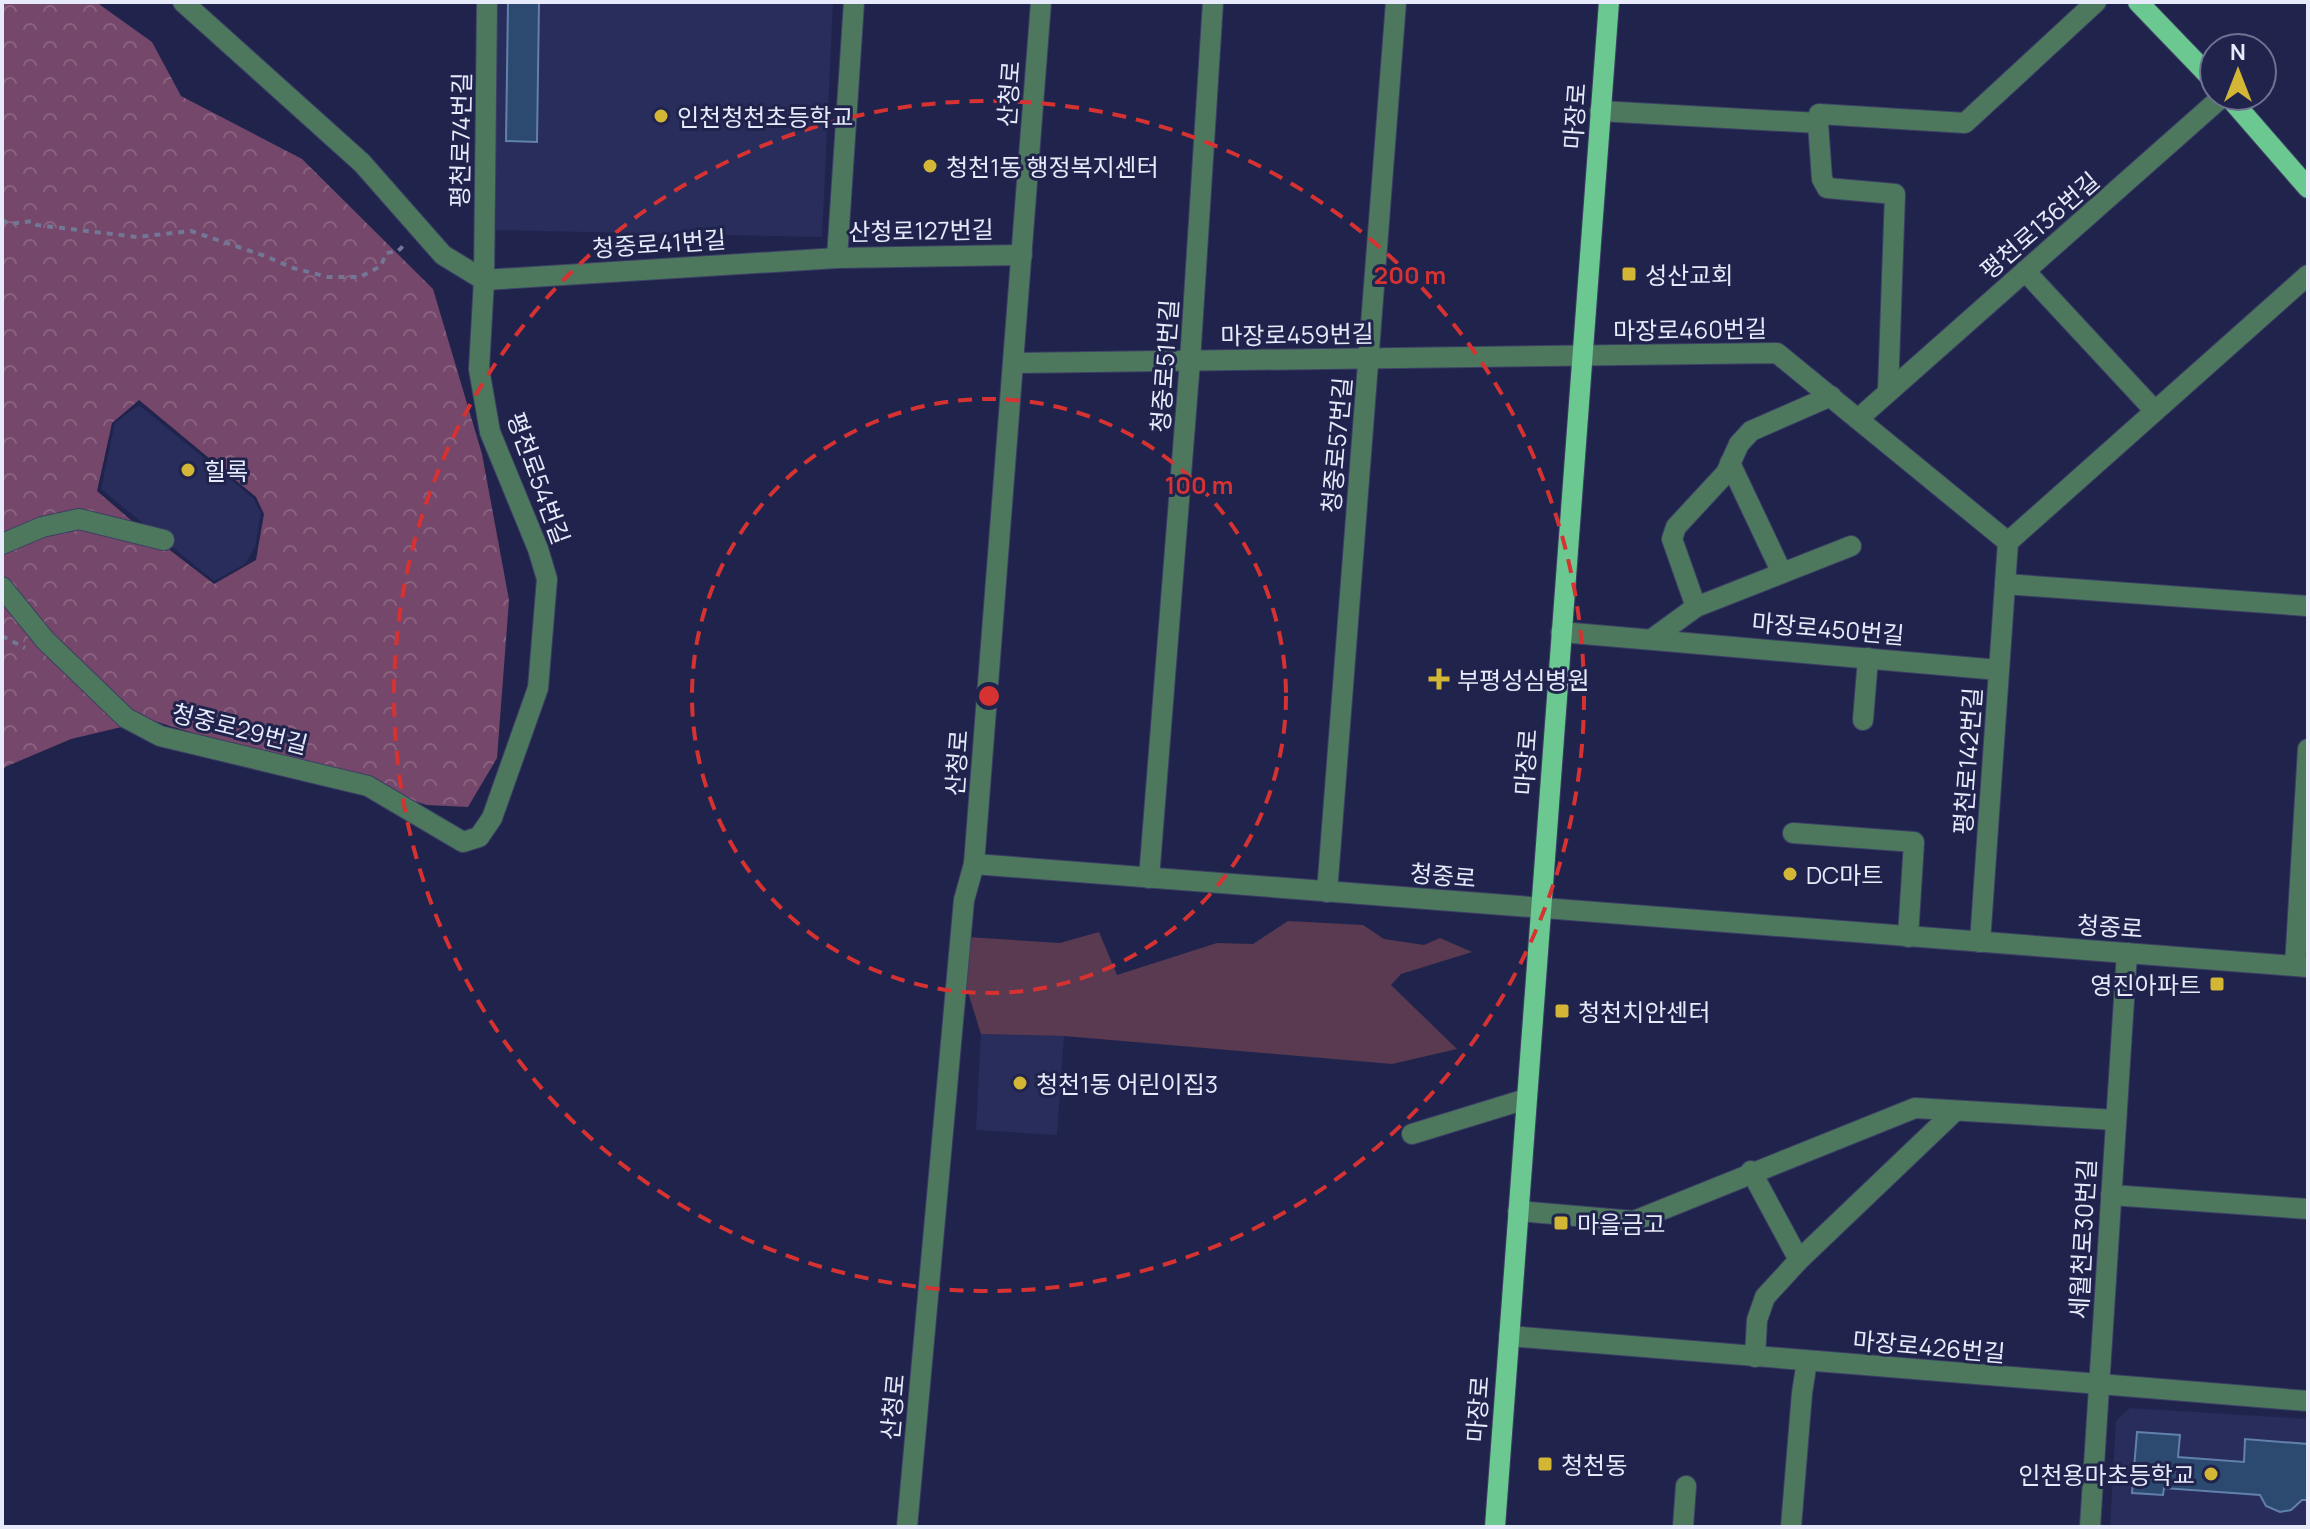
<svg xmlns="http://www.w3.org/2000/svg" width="2310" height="1529" viewBox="0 0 2310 1529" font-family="Manrope,'Noto Sans KR',sans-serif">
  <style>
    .built { fill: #282d5b }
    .green { fill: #593a51 }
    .forest { fill: url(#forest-crowns); fill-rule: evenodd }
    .building { fill: #2c4970; stroke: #6180ab; stroke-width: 2 }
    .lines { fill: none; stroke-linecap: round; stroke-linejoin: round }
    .minor-casing { stroke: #3c4065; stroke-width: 22 }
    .major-casing { stroke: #3c4065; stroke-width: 22 }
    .path { stroke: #737796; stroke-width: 4; stroke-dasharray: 6 6; stroke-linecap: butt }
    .minor { stroke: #4e785e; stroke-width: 20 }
    .major { stroke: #6cc891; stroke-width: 20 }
    .ring { fill: none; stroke: #d73232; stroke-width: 4; stroke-dasharray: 14 10 }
    .poi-dot { fill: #d3b635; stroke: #20244d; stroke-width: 3 }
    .labels { text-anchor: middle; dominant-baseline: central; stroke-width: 6; stroke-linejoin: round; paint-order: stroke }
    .street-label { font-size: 24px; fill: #e6eafa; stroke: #20244d }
    .poi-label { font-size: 24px; fill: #e6eafa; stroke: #20244d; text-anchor: start }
    .centre { fill: #d73232; stroke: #20244d; stroke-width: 4 }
    .ring-label { font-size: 24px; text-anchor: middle; font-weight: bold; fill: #d73232; stroke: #20244d; stroke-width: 6; stroke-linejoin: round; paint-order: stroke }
  </style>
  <defs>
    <pattern id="forest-crowns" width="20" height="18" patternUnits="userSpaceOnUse" patternTransform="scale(2)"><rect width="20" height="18" fill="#75476a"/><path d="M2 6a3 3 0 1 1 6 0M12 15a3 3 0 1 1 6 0" fill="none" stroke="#896280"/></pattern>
  </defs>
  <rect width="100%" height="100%" fill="#20244d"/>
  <g class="built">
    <path d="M494,2H833L822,237L496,230Z"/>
    <path d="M139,405L253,498L261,513L255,547L245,564L214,581L101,489L115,423Z"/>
    <path d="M981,1034L1064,1036L1057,1135L976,1130Z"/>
    <path d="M2130,1408L2308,1419V1527H2110L2116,1421Z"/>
  </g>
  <path class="green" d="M1288,921L1363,925L1384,939L1424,945L1440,938L1472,952L1401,974L1391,985L1457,1049L1392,1064L1064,1036L981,1034L962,973L967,937L1060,943L1099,932L1117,975L1217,943L1253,944Z"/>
  <path class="forest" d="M2,2H96L152,42L181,96L302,159L433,289L482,454L509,600L497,758L468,807L427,805L151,720L71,739L5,767L2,772ZM139,400L256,497L264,514L256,560L214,584L132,521L97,491L112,423Z"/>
  <g class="building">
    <path d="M508,2H539L537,142L506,141Z"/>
    <path d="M2137,1432L2180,1435L2178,1457L2244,1462L2245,1439L2308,1444V1500H2302L2291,1510L2280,1512L2266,1506L2260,1495L2164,1488L2163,1495L2132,1493Z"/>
  </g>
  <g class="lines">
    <defs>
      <g id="minor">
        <path d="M183,2L362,163L443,255L484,280"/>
        <path d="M1600,111L1818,123L1819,114L1965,123L2096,2"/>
        <path d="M1818,123L1822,179L1827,188L1895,194L1888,392"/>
        <path d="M837,258L854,2"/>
        <path d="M2025,271L2155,411"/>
        <path d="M484,280L837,258L1022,255"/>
        <path d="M1013,363L1777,353L2008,542"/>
        <path d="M1858,419L2223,96"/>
        <path d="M1730,463L1782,573"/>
        <path d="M2,544L42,527L79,519L164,540"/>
        <path d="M2005,584L2308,606"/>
        <path d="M2,587L45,640L126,718L160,736L368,786L463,842L479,837L492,818L538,688L547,579L538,549L490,432L479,369L484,280L487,2"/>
        <path d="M1696,607L1672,539L1676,527L1726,473L1739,444L1751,431L1831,396"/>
        <path d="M1561,632L1999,670"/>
        <path d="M1652,639L1696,607L1851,546"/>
        <path d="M1863,720L1868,658"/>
        <path d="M1793,833L1914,842L1908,937"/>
        <path d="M974,864L2308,967"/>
        <path d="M1149,878L1190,361L1213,2"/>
        <path d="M1327,892L1396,2"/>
        <path d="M1980,942L2008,542L2308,275"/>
        <path d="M2295,966L2308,749"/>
        <path d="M1412,1134L1526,1099"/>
        <path d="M1751,1171L1799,1260"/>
        <path d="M2111,1195L2308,1209"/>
        <path d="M1518,1211L1634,1221L1915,1108L2116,1120"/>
        <path d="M1509,1336L2308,1401"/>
        <path d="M1755,1357L1757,1320L1765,1297L1799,1260L1954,1112"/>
        <path d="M907,1527L964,900L974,864L1041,2"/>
        <path d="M1683,1527L1686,1486"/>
        <path d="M1791,1527L1802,1393L1807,1361"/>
        <path d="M2090,1527L2127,953"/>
      </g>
      <g id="major">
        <path d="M2138,2L2214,81"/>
        <path d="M2228,96L2308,188"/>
        <path d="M1495,1527L1609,2"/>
      </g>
    </defs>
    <use href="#minor" class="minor-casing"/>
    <use href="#major" class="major-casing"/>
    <g class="path">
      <path d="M2,220L10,224L33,221L37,225L137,237L191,231L265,256L293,268L328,277H360L381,266L386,253L398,251L407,242"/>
      <path d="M2,636L25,648"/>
    </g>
    <use href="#minor" class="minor"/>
    <use href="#major" class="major"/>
  </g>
  <g class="ring">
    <circle cx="989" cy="696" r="297"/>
    <circle cx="989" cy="696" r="595"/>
  </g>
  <g class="poi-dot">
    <circle cx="661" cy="116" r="8"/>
    <circle cx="930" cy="166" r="8"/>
    <rect x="1621" y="266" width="16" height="16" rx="4"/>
    <circle cx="188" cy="470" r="8"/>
    <path d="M1435 667h8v8h8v8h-8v8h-8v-8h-8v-8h8z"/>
    <circle cx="1790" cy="874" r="8"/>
    <rect x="2209" y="976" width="16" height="16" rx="4"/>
    <rect x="1554" y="1003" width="16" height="16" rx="4"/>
    <circle cx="1020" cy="1083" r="8"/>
    <rect x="1553" y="1215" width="16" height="16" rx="4"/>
    <rect x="1537" y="1456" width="16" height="16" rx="4"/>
    <circle cx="2211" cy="1474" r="8"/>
  </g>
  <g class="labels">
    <g class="street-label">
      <text transform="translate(1008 94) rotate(-86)">산청로</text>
      <text transform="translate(1574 116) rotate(-86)">마장로</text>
      <text transform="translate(460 140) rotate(-89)">평천로74번길</text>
      <text transform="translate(2039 225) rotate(-41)">평천로136번길</text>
      <text transform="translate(921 230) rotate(-1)">산청로127번길</text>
      <text transform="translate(659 243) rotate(-4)">청중로41번길</text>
      <text transform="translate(1690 329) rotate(-1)">마장로460번길</text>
      <text transform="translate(1297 334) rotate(-1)">마장로459번길</text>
      <text transform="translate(1164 366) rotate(-86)">청중로51번길</text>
      <text transform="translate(1336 445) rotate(-85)">청중로57번길</text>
      <text transform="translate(539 478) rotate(70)">평천로54번길</text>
      <text transform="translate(1828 628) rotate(5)">마장로450번길</text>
      <text transform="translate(240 728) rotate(14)">청중로29번길</text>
      <text transform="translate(1967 761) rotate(-86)">평천로142번길</text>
      <text transform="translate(1525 762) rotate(-86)">마장로</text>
      <text transform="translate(956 763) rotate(-86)">산청로</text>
      <text transform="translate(1443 875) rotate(5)">청중로</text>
      <text transform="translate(2110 926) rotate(4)">청중로</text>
      <text transform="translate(2082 1239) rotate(-87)">세월천로30번길</text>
      <text transform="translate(1929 1346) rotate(5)">마장로426번길</text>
      <text transform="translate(892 1407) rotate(-85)">산청로</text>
      <text transform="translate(1477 1409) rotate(-86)">마장로</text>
    </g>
    <g class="poi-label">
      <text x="677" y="116">인천청천초등학교</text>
      <text x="946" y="166">청천1동 행정복지센터</text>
      <text x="1645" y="274">성산교회</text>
      <text x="204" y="470">힐록</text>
      <text x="1457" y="679">부평성심병원</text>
      <text x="1806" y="874">DC마트</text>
      <text x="2201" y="984" text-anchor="end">영진아파트</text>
      <text x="1578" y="1011">청천치안센터</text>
      <text x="1036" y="1083">청천1동 어린이집3</text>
      <text x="1577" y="1223">마을금고</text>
      <text x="1561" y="1464">청천동</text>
      <text x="2195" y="1474" text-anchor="end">인천용마초등학교</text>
    </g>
  </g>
  <circle cx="989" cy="696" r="12" class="centre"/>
  <g class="ring-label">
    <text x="1410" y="284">200 m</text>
    <text x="1199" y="494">100 m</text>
  </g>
  <rect width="2310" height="1529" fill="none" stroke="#e6eafa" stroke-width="8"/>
  <g transform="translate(2238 72)"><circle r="38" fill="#20244d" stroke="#6f7392" stroke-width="2"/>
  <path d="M0-6L14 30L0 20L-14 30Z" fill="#d3b635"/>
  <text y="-12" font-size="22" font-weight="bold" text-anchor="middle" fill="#e6eafa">N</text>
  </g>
</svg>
